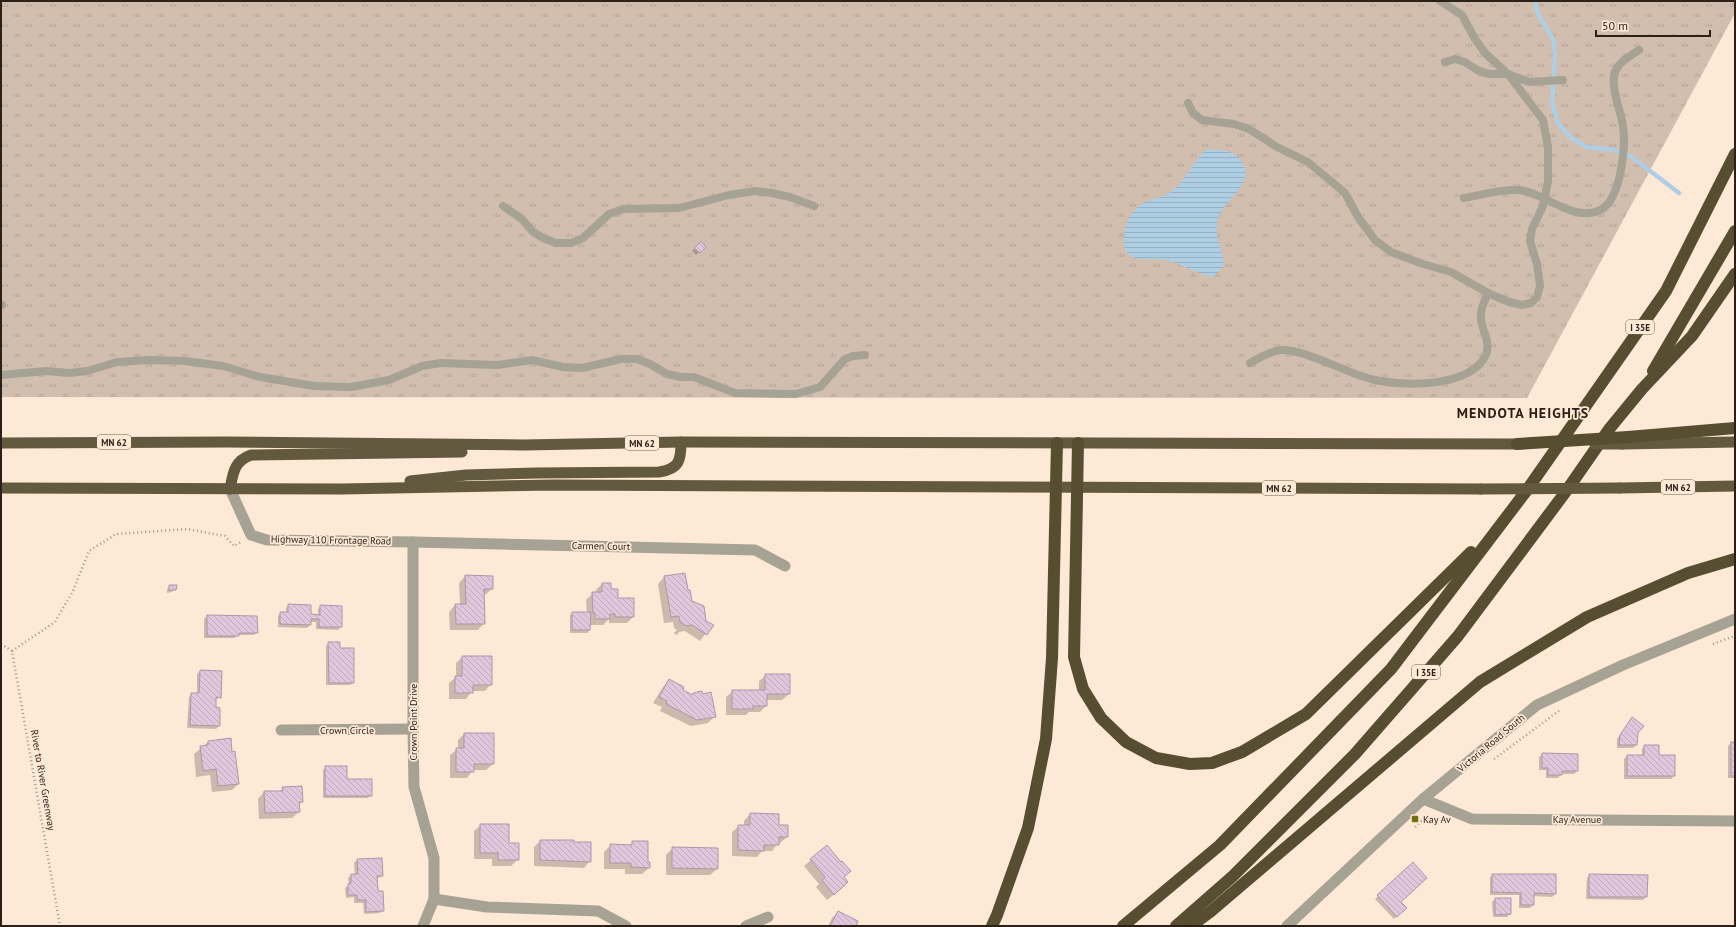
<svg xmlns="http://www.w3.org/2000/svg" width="1736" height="927" viewBox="0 0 1736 927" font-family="'PT Sans',sans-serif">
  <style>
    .grass { fill: url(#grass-tufts) }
    .water { fill: url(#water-rules) }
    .shadow { fill: #0003 }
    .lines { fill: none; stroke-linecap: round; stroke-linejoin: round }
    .stream { stroke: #aecee3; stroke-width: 4.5 }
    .building { fill: url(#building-back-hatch); stroke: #b095aa }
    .path { stroke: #a69587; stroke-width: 2.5; stroke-dasharray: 1 3; stroke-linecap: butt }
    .service { stroke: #a6a294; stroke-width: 8 }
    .minor { stroke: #a6a294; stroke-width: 11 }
    .tertiary { stroke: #a6a294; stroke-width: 11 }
    .trunk { stroke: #62593e; stroke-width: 11 }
    .motorway { stroke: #574e31; stroke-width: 12 }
    .trunk-bridge { stroke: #62593e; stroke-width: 11 }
    .motorway-bridge { stroke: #574e31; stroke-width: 12 }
    .poi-dot { fill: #746e0c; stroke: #fee8d6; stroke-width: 1.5 }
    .labels { text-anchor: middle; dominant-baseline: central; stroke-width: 3.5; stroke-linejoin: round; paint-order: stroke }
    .shield { fill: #fee8d6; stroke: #6a5d51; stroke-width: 1 }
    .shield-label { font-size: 9px; font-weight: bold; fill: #2b2118 }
    .street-label { font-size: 10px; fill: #2b2118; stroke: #fee8d6 }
    .poi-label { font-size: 10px; fill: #2b2118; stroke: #fee8d6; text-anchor: start }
    .district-label { font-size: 14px; font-weight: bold; letter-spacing: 1px; fill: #2b2118; stroke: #fee8d6 }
  </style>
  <defs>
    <pattern id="grass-tufts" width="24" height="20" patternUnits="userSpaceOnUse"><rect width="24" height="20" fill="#d1beaf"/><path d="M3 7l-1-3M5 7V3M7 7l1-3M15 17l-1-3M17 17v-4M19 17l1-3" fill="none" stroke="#b4a396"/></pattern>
    <pattern id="water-rules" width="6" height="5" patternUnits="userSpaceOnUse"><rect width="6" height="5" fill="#aecee3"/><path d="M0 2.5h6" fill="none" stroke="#96b1c2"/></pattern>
    <pattern id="building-back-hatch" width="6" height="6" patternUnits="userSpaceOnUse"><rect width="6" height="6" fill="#e2c6dc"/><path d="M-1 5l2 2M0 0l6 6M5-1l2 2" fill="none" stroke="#c2aabc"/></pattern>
  </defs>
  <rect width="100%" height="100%" fill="#fee8d6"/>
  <path class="grass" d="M1,1H1735V13L1527,398L1,397Z"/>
  <path class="water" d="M1207,150C1219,149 1234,150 1241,160C1258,185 1221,200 1217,222C1214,238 1225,251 1223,267L1213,277C1198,274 1185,266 1170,261C1152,255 1122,269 1124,237C1125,224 1129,216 1138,207C1145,200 1157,199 1166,195C1182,187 1191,167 1202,153Z"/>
  <g class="shadow">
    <path d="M700,243L704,247L696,255L692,251Z"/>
    <path d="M684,574L687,591L691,602L705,622L712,625L700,641L685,631L679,632L677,635L674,633L677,630L674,628L673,622L664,623L658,584L664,577Z"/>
    <path d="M465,576L492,589L485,595H483L484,623L478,630H450L449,612L455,605H460L459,583Z"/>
    <path d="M602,584L610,590L633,617L627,623H609V619L603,625H590V630L587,633H570V615L573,613H587L586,600L593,593H596V590Z"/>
    <path d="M170,586L175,589L172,592L167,593V589Z"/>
    <path d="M289,605L310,615L318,616V609L321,606L341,607V627L338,630L316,629V622H310V625L307,628L278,627V616L281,613H286V608Z"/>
    <path d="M207,616L257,632L254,635H237L235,638H204V619Z"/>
    <path d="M329,643L339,649L353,683L350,685H326V646Z"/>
    <path d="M462,657L491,684L485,691H472L466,699H449V683L456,677V663Z"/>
    <path d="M200,671L220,697L215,700V708L219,726L216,729L187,728L189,697L192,694H197V674Z"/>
    <path d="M766,675L789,694L782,700H766V706L760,712H749L746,715H726V697L733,691H759V681Z"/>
    <path d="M669,680L681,690L692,696L693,694L715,716L708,723L691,726L660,711L662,707L653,703L663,687Z"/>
    <path d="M1632,718L1637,733L1636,745L1633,748H1617V739Z"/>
    <path d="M464,734H493V764L486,770H473L467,778H450V755L458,749V740Z"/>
    <path d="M208,742L231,753L238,784L232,790L212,792L210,775L196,777L194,754Z"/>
    <path d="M1731,743H1735V778H1728V746Z"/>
    <path d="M1645,746L1658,756L1674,776L1671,779H1624V759L1627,756H1642V748Z"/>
    <path d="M1542,754L1577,771L1574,774H1561L1558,778H1546V770H1539V757Z"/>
    <path d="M326,767L346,780L371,795L368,798H323V770Z"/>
    <path d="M283,788L302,802L299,805V812L292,818L259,819L258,799L264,792H279Z"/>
    <path d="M750,814L778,826H787V837L780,843H778L772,851H762L757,857L732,856V832L739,826H744V821Z"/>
    <path d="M481,825L518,859L511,866H492V859H474V831Z"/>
    <path d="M540,841L590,861L584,868L534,866V847Z"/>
    <path d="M633,842L649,868L642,874H625V869H604V852L611,845L629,846Z"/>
    <path d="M673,848L717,869L710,875H666V855Z"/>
    <path d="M357,860L382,876L377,879V892L383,910L380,913L364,914L363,903H354V897L346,898L345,888L349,885L348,878L351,875H355L354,863Z"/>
    <path d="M811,860L841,864L843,877L841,889L827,900L816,887L819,884L804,866Z"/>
    <path d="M1413,864L1400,902L1406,908L1394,919L1375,899Z"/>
    <path d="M1493,875L1555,894L1552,897L1533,896V905L1530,908H1519V895H1490V877Z"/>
    <path d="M1590,875L1646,897L1643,900L1586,899L1587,878Z"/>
    <path d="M1495,899L1510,914L1507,917H1493L1492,902Z"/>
    <path d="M838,912L854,926H828L832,918Z"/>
  </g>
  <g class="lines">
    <path class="stream" d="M1535,1L1538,14L1554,41L1555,55L1552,103L1558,123L1570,137L1586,147L1615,150L1632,157L1679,193"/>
  </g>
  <g class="building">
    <path d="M701,241L706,247L700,253L694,248Z"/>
    <path d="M685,573L688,590H690L692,601L704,606L706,621L714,625L707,635L692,625L686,626L680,622L679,616L671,617L664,576Z"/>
    <path d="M465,575L493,576V589H484L485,624H456L455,604H466Z"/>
    <path d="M602,583H611V589H618V598H634V617H615V614H610V619H595V613H593L592,592H602Z"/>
    <path d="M169,585H177L176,590H169Z"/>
    <path d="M288,604L311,605V614L320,615V605L342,606V627H319V619H311V625L280,624V612H288Z"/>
    <path d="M572,612H591L590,630H572Z"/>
    <path d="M207,615L257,616L258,633H239V636H207Z"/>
    <path d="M328,642H340V648H354V683H329Z"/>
    <path d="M462,656H492V685H473V693H455V676H462Z"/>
    <path d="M200,670L222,671L221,698L216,697V707L220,708V726L190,725L191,693H199Z"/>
    <path d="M765,674H790V694H767V706H753V709H732V690H765Z"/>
    <path d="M669,679L684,687L683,690L693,695V693L702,691L703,694L711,692L716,717L697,720L666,704L667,701L659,697Z"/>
    <path d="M1632,717L1644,726L1638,733L1637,745H1619L1620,735Z"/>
    <path d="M464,733H494V764H474V772H456V748H464Z"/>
    <path d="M231,738L232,752L235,751L239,784L218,786L216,769L203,771L200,746L208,745V741Z"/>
    <rect x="1731" y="742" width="4" height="34"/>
    <path d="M1644,745H1659V755H1675V776H1627V755H1644Z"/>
    <path d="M1542,753L1578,754V771H1562V775H1548V768H1542Z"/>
    <path d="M325,766H347V779H372V796H325Z"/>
    <path d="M302,786L303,802H299L300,812L265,813L264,791H283L282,787Z"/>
    <path d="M750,813L779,814V825H788V837H779V845H764V851L738,850V825H750Z"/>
    <path d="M480,824H509V843H519V860H498V853H480Z"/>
    <path d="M540,840H574V842H591V862L540,860Z"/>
    <path d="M632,841H648V862H650V868L631,867V863H610V844L632,845Z"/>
    <path d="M827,845L841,862L842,861L851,871L844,877L848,882L834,895L822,880L825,877L810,859Z"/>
    <path d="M672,847L718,848V869L672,868Z"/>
    <path d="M382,858L383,876H377L378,891H383L384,911L366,912V900H357V895H348V884L351,883V874H358L357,859Z"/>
    <path d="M1413,862L1427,878L1401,902L1407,908L1397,917L1377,895Z"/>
    <path d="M1492,874H1556V894L1534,893V905H1521V893L1492,892Z"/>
    <path d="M1589,874L1648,875L1647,897H1589Z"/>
    <path d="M1495,898H1511V914L1495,915Z"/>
    <path d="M838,911L858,921L856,926H830Z"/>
  </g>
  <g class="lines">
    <g class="path">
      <path d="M1,644L12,651L60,926"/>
      <path d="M1713,644L1735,636"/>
      <path d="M12,651L55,622L73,591L89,551L116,534L187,529L225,536L234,546L241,542"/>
      <path d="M1494,759L1560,710"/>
      <path d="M1415,827L1429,814"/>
    </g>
    <g class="service">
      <path d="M1445,62L1455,59L1465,62L1477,70L1489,74H1508L1529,82L1563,80"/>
      <path d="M1188,103L1193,113L1202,120L1234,124L1249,129L1277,147L1308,162L1345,193L1358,217L1375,240L1391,252L1423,264L1451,272L1488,293L1509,302L1522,305L1531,303L1537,297L1540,286L1537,264L1530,241L1532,229L1543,206L1548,181V147L1543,120L1508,74L1486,54L1475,39L1462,15L1440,1"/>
      <path d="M1464,198C1481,195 1500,189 1518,190C1543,191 1575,225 1602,209C1621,197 1626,147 1623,126C1621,111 1610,87 1615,72C1619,62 1630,56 1639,50"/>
      <path d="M503,206L522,219L533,232L543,238L556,243H571L583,238L609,214L623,209L679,208L729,195L755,191L772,193L790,197L814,206"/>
      <path d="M1,305H2"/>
      <path d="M1250,363C1259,358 1270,351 1281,350C1305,349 1346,373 1371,379C1402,387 1470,388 1486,355C1491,342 1482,331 1481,319C1480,310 1484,302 1488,293"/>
      <path d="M1,375L46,371L70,373L87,371L117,362L148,360L185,361L223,366L260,377L314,386L351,387L389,380L422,366L441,363L498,365L532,360L563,367L582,368L621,359H637L650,364L667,374L681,377H694L735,393L796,394L820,387L845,359L853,356L865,355"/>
    </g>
    <g class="minor">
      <path d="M230,489L251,535L267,540L413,542L755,550L785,566"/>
      <path d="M413,542V729L414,787L434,858V899L423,926"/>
      <path d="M281,730L413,729"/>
      <path d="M1423,799L1472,819L1735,821"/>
      <path d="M434,899L487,907L598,911L626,926"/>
      <path d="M746,926L768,917"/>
    </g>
    <path class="tertiary" d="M1287,926L1423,799L1537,705L1623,665L1735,619"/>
    <g class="trunk">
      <path d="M1,443L227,442L524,445L681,442L1517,444"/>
      <path d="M1622,444L1735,442"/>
      <path d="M410,481L466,475L537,473L659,472C679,469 681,461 681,442"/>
      <path d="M1,488L342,489L554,485L1481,489"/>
      <path d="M1620,488L1735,486"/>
      <path d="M230,489C233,473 234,461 251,455L462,452"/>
    </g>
    <g class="motorway">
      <path d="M1653,371L1735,231"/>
      <path d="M1628,437L1735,428"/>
      <path d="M1078,443L1074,657L1083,689L1101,718L1126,742L1156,758L1190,764L1212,763L1242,752L1306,714L1471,552"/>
      <path d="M992,926L997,915L1028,828L1046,739L1052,658L1057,443"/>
      <path d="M1123,926L1220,845L1391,669L1527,490L1666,291L1735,154"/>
      <path d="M1176,926L1233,876L1355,754L1458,636L1567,490L1610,428L1642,389L1692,336L1735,274"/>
      <path d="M1191,926L1210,912L1480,682L1587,617L1688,573L1735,559"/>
    </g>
    <g class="trunk-bridge">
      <path d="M1595,444H1622"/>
      <path d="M1481,489L1620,488"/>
    </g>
    <path class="motorway-bridge" d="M1517,444L1628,437"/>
  </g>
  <rect class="poi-dot" x="1411" y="815" width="8" height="8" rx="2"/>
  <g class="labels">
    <g class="shield">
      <rect x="1626" y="320" width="28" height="14" rx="3"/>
      <rect x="97" y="435" width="34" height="14" rx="3"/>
      <rect x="625" y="436" width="34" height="14" rx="3"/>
      <rect x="1661" y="480" width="34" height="14" rx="3"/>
      <rect x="1262" y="481" width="34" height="14" rx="3"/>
      <rect x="1412" y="665" width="28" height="14" rx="3"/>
    </g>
    <g class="shield-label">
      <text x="1640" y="327">I 35E</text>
      <text x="114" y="442">MN 62</text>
      <text x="642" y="443">MN 62</text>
      <text x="1678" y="487">MN 62</text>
      <text x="1279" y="488">MN 62</text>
      <text x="1426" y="672">I 35E</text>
    </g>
    <g class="street-label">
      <text transform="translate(331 540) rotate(1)">Highway 110 Frontage Road</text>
      <text transform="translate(601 546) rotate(1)">Carmen Court</text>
      <text transform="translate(413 722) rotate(-90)">Crown Point Drive</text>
      <text x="347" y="730">Crown Circle</text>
      <text transform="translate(1491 743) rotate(-40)">Victoria Road South</text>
      <text transform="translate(43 780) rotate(80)">River to River Greenway</text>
      <text x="1577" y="819">Kay Avenue</text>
    </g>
    <g class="poi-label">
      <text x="1423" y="819">Kay Av</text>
    </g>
    <g class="district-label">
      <text x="1523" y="413">MENDOTA HEIGHTS</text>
    </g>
  </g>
  <rect width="1736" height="927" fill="none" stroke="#2b2118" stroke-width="4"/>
  <path d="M1596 30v6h114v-6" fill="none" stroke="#2b2118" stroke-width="2"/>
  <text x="1602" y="30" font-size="12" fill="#2b2118" stroke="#fee8d6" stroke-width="3" paint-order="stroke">50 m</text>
</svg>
